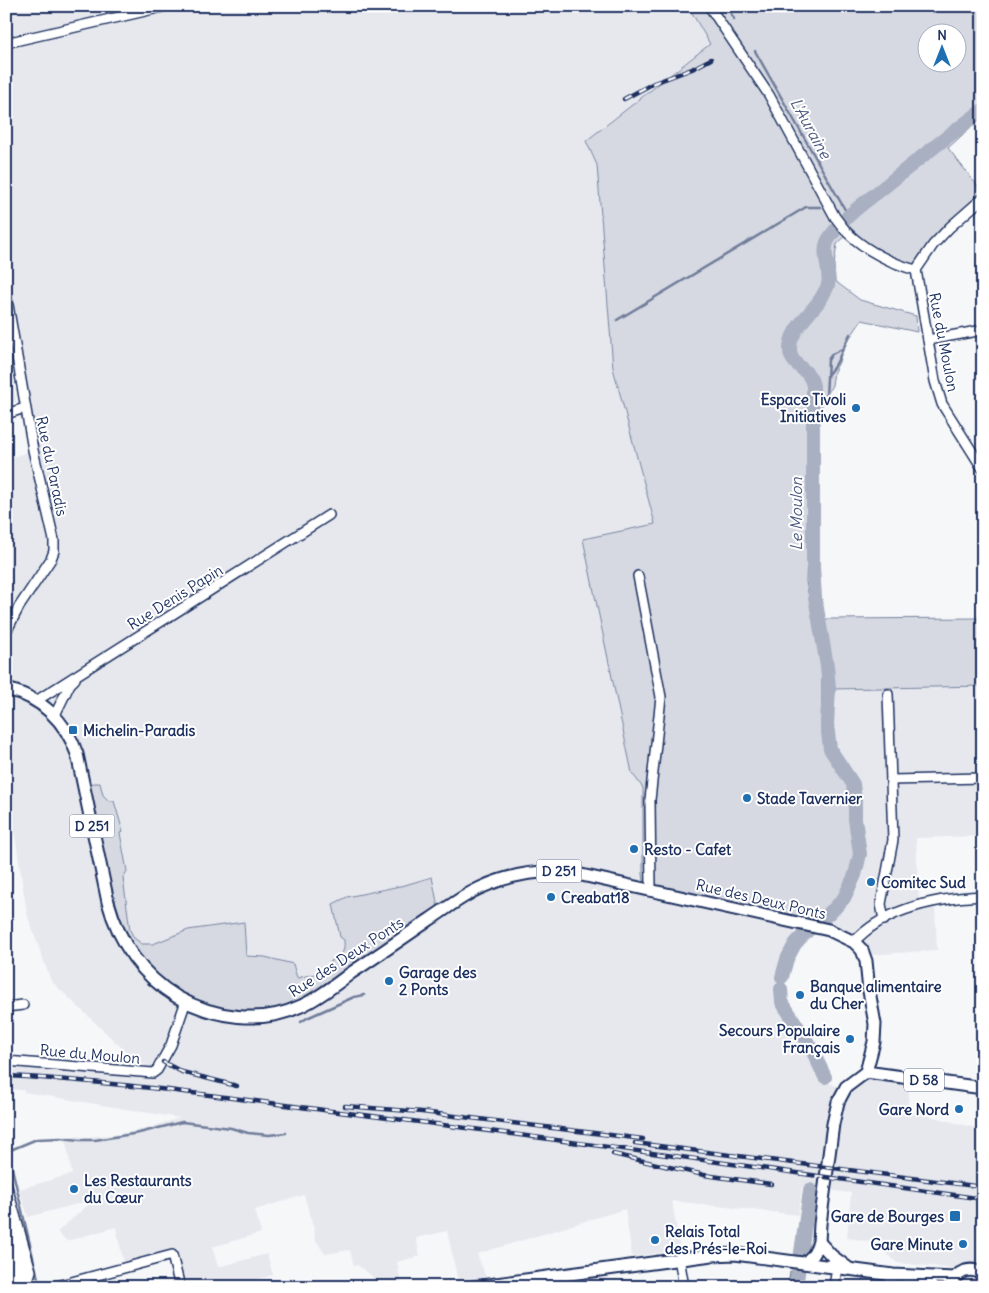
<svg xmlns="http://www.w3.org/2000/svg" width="989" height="1293" viewBox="0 0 989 1293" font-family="Delius,sans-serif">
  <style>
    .built { fill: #e6e8ee }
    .green { fill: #d6d9e2; stroke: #7884a0; fill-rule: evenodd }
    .water { fill: #a9b0c1; stroke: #707c99 }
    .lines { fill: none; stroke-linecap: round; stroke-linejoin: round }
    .stream { stroke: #707c99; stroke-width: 2.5 }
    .river { stroke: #a9b0c1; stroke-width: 14 }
    .minor-casing { stroke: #1b2f5e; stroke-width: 12 }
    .major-casing { stroke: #1b2f5e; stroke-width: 15 }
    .minor { stroke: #fff; stroke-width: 9 }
    .major { stroke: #fff; stroke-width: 11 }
    .rail-casing { stroke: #1b2f5e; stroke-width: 4.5 }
    .rail { stroke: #fff; stroke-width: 2.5; stroke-dasharray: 8; stroke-linecap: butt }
    .poi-dot { fill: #1f6fb2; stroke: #fff; stroke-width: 2 }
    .labels { text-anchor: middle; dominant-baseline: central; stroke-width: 4; stroke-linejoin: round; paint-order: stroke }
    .shield { fill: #fff; stroke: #5f6d8e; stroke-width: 1 }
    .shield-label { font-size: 14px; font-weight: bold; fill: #1b2f5e }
    .street-label { font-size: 15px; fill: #1b2f5e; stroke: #fff }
    .poi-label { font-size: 15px; font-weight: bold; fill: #1b2f5e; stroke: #fff; text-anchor: start }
    .water-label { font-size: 16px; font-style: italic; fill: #4d5c81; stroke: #fff }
  </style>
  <rect width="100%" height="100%" fill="#f6f7f9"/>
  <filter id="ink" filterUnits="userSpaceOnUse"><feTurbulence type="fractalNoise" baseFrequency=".02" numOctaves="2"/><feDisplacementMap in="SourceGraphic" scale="10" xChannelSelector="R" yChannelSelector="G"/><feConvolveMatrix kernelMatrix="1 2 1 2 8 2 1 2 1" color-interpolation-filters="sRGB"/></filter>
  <g filter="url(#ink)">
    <g class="built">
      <path d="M6,6H688L710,44L671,74L672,79L658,85L586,141L597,165L613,368L656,524L583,539L632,773L643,788V874L646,896L797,927L778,972V1002L819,1078L838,1087L854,1089L857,1084L872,1079L910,1084L907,1110L983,1130V1271L897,1263L874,1242L847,1238L851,1193L802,1187L798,1215L672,1201L680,1250L632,1257L625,1209L477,1254L486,1277L458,1281L447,1231L416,1238L420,1256L397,1262L402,1287H377L372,1276L357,1265L354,1266L350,1250L325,1254L315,1239L314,1229L304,1195L255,1210L261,1233L212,1247L218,1267L267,1254L273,1275L229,1287H180L172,1256L125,1269L116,1227L67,1241L57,1232L89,1204L88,1201L28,1217L19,1189L72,1174L65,1136L88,1137L119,1134L145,1129L179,1118L24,1092L23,1090L6,1089V1068L159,1076L123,1049L51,981L27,914L13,822V749L6,725V459L33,450L6,293Z"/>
      <path d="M6,340L16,399V402L6,405Z"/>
      <path d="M983,686V836L916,838L919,899L935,907L937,950L870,955L857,937L847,930L830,925L817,924L834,909L860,854L855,819V800L847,775L830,749L832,689Z"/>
    </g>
    <g class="green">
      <path d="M688,6H983V116L948,148L983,193V198L950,227L916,270L905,267L848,234L837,244L834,265L835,281L860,300L916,316L917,332L862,320L842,349L839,362L834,372L832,385L820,409L819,443L808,520L806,582L821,659L822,688L821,729L837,762L853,784L855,800V819L860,854L855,875L844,898L834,909L817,924L646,896L643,874V788L632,773L583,539L655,524L613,368L597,165L586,141L710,44ZM926,32H956V62H926Z"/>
      <path d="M983,618V686L832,689L831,665L823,619Z"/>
      <path d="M94,783H100L103,795L109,801H114L123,832L120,833L127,871L123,878L130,930L134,938L142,944H153L188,930L244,922L246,956L265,957L293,964L297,978L332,970L330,961C342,957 345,952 344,940L340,937L333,904L347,897L405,885L432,877L438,907L303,999C296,1002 289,1006 281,1008C257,1016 226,1012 203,1003C135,978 120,927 106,863C101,837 95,811 89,785Z"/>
    </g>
    <path class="water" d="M790,1271L803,1272L800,1287H788Z"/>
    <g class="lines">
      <g class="stream">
        <path d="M727,6L734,19"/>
        <path d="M755,51L848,215"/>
        <path d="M617,320L806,207H820"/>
        <path d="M828,374L836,364L850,334"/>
        <path d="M813,407L826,397L828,360L832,354L842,349"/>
        <path d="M301,1022L307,1018L354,997L364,995"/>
        <path d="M6,1270L10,1287"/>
        <path d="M40,1287L8,1151L37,1139L61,1138L80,1140H95L139,1133L182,1122L231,1128L248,1133L269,1135L286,1133"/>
      </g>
      <g class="river">
        <path d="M782,977L787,959L795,944L805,933L834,909L844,898L855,875L860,854L855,819V800L853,784L830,749L827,724L829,688L827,666L815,597L813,567V386C810,367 790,367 790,350C789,329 813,313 823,295C824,292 827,289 828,285C831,271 821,253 828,240C842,218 863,204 883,188C916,161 949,135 983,110"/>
        <path d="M781,989L782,1002L810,1046L825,1077"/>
        <path d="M796,1287L810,1190"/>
      </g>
      <defs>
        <g id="minor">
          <path d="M709,6L769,95L835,217C840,223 844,230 850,235C867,251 893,264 916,270"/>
          <path d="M6,43L167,6"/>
          <path d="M916,270L935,381L942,404L983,469"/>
          <path d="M916,270L933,245L950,227L983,198"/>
          <path d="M6,293L33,450L54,540V551L51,559L19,607L6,632"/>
          <path d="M928,340L983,330"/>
          <path d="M6,414L25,408"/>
          <path d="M638,576L661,697L650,800L651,890"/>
          <path d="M36,701L329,515"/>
          <path d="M55,715L70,684L75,679"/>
          <path d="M891,780L983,778"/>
          <path d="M884,920L881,904L893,840L888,694"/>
          <path d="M854,942C886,907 938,898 983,896"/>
          <path d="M6,1007L23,1005"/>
          <path d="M6,1061L153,1073L157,1070L171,1045L186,1001"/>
          <path d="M6,1183L31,1271L26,1287"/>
          <path d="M6,1244L16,1287"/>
          <path d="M679,1258L684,1287"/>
          <path d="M53,1287L172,1255L180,1287"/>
          <path d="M834,1287L837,1267"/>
          <path d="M889,1287L891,1274"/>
        </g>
        <g id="major">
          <path d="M6,689C41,697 66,721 77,754L108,902C119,942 141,975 177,997C214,1018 261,1025 301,1006C319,998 335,985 351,973C377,956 403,938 429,920C446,909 462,896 480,888C508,875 538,870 568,872L829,930L854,942L862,950L866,961L869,991L875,1024L874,1042L866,1072"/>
          <path d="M866,1072L983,1088"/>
          <path d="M6,1208L26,1287"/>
          <path d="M819,1242L832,1256L848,1268"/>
          <path d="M805,1263L814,1254L819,1242L820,1224L833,1124L838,1102L846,1087L866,1072"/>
          <path d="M909,1280L932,1287"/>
          <path d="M473,1287L712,1255L735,1254L893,1275L954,1278"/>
          <path d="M951,1287C955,1271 970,1266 983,1274"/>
        </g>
      </defs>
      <use href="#minor" class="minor-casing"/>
      <use href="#major" class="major-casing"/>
      <use href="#minor" class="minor"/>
      <use href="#major" class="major"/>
      <defs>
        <g id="rail">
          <path d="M624,99L654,83L692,69L711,59"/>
          <path d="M163,1062L182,1072L237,1086"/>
          <path d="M6,1076C115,1081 223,1097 331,1111C548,1137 765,1169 983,1199"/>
          <path d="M345,1106L422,1112L643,1139"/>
          <path d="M635,1143L983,1187"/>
          <path d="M613,1154L704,1175L771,1184"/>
        </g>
      </defs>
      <use href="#rail" class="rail-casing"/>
      <use href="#rail" class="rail"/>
    </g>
  </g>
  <g class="poi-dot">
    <circle cx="856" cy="408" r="5"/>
    <rect x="68" y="725" width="10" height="10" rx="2.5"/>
    <circle cx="747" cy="798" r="5"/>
    <circle cx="634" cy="849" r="5"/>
    <circle cx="871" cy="882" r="5"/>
    <circle cx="551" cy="897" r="5"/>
    <circle cx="389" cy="981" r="5"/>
    <circle cx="800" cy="995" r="5"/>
    <circle cx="850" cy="1039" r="5"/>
    <circle cx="959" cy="1109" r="5"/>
    <circle cx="74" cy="1189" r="5"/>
    <rect x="949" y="1210" width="12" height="12" rx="2.5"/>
    <circle cx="655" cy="1240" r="5"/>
    <circle cx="963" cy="1244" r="5"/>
  </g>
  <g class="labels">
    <g class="shield">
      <rect x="69.5" y="814.5" width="45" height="23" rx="4"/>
      <rect x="536.5" y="859.5" width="45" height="23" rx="4"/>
      <rect x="904" y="1068.5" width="40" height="23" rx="4"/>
    </g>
    <g class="shield-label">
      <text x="92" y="826">D 251</text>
      <text x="559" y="871">D 251</text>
      <text x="924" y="1080">D 58</text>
    </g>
    <g class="street-label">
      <text transform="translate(944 342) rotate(79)">Rue du Moulon</text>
      <text transform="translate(52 466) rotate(78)">Rue du Paradis</text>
      <text transform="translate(175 597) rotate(-32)">Rue Denis Papin</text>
      <text transform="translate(761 899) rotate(13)">Rue des Deux Ponts</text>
      <text transform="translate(346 957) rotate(-33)">Rue des Deux Ponts</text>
      <text transform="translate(90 1054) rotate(5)">Rue du Moulon</text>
    </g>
    <g class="poi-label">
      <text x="846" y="399" text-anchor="end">Espace Tivoli<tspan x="846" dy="17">Initiatives</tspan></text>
      <text x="83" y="730">Michelin-Paradis</text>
      <text x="757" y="798">Stade Tavernier</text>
      <text x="644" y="849">Resto - Cafet</text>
      <text x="881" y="882">Comitec Sud</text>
      <text x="561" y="897">Creabat18</text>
      <text x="399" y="972">Garage des<tspan x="399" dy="17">2 Ponts</tspan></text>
      <text x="810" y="986">Banque alimentaire<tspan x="810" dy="17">du Cher</tspan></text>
      <text x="840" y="1030" text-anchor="end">Secours Populaire<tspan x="840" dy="17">Français</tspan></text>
      <text x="949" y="1109" text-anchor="end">Gare Nord</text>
      <text x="84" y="1180">Les Restaurants<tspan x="84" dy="17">du Cœur</tspan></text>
      <text x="944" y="1216" text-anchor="end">Gare de Bourges</text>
      <text x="665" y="1231">Relais Total<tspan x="665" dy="17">des Prés-le-Roi</tspan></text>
      <text x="953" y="1244" text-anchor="end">Gare Minute</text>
    </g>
    <g class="water-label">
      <text transform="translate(811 128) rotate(61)">L'Auraine</text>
      <text transform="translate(796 514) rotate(-90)">Le Moulon</text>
    </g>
  </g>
  <rect width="989" height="1293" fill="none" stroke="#fff" stroke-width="25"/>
  <rect x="12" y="12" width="964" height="1268" fill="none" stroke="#1b2f5e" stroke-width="2" filter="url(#ink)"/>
  <g transform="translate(942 48)"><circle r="24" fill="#ffffff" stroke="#a4acbf"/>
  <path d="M0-4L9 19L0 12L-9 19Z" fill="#1f6fb2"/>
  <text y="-8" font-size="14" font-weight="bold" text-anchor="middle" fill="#1b2f5e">N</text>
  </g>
</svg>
